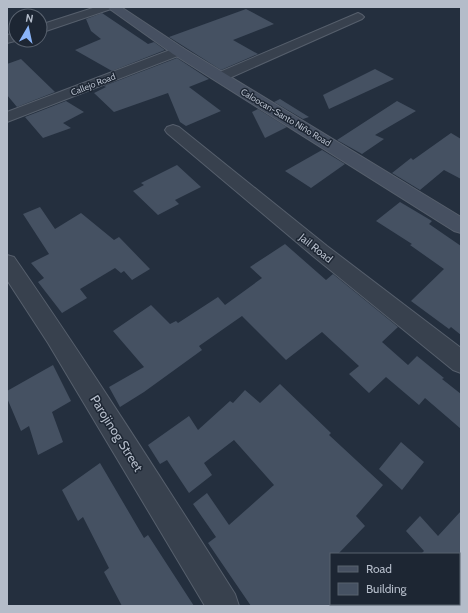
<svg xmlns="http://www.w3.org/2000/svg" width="468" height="613" viewBox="0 0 468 613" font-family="Cabin,sans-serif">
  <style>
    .building { fill: #455162 }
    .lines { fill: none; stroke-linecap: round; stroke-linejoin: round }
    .street-casing { stroke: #565f6c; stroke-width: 2 }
    .secondary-casing { stroke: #565f6c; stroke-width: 2 }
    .street { fill: #38414e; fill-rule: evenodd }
    .secondary { fill: #465061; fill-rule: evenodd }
    .labels { text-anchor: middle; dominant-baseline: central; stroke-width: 3; stroke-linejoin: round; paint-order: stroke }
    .far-street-label { font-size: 9px; fill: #b4bcc9; stroke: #1d2633 }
    .street-label { font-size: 11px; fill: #b4bcc9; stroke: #1d2633 }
    .near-street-label { font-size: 13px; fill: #b4bcc9; stroke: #1d2633 }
  </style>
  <rect width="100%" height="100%" fill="#242f3e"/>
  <g class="building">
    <path d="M246,9L274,24L233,40L258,54L221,70L169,37Z"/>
    <path d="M102,13L148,44L154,42L165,50L112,71L75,50L101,39L91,31L86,19Z"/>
    <path d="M177,58L209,79L189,87L221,111L186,126L180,122L168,93L114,112L94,93L106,87L104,86Z"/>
    <path d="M21,59L55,92L17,107L7,95V64Z"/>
    <path d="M375,69L394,79L329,109L323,95Z"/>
    <path d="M280,99L309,117L303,119L274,102Z"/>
    <path d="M66,101L84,112L63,123L71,128L43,138L25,117Z"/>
    <path d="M397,101L416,111L375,135L384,139L362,154L337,140Z"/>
    <path d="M258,109L287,127L265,138L252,112Z"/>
    <path d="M451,133L461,139V179L444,170L420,190L392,173L411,158L413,160Z"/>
    <path d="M322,150L345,164L311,188L285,171Z"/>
    <path d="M177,165L201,187L175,200L179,204L158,215L133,191L144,185L141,183Z"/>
    <path d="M400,202L432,221L429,224L461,246V335L451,327L449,329L411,301L444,269L410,245L412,244L376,221Z"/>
    <path d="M40,207L55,229L81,213L114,240L119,237L150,269L132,280L124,271L121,273L115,268L80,289L87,298L62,313L38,282L44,278L31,263L49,254L23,214Z"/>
    <path d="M285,244L326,280L333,274L398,327L382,342L408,365L417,356L444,378L442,379L461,394V429L425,398L419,405L386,377L369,393L349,374L359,366L322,332L286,360L242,316L199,346L202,350L144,392L120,407L109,387L144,367L113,331L151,305L170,324L176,321L178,323L218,297L225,305L262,278L250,267Z"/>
    <path d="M53,365L71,401L52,412L63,442L38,455L29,426L21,431L7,398V391Z"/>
    <path d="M280,384L331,433L329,435L383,485L356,516L365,526L338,554H331V606H251L208,543L216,537L193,504L207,493L229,525L274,485L234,440L204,463L212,475L189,493L167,460L160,464L148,445L189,416L198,430L230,401L233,403L245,390L260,403Z"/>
    <path d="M401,442L424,462L402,490L379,469Z"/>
    <path d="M100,463L144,538L148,535L194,606H122L104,572L109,568L83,517L78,521L62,490Z"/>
    <path d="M461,511V554H421L424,551L406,531L420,516L438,536Z"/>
  </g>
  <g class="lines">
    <defs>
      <g id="street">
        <path d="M96,7H113L111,9L40,33V25Z"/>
        <path d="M358,13L362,15L364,17L362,19L225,80L220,81L215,80L213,77L215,74Z"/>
        <path d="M16,33V40H19L7,43V35Z"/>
        <path d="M178,47L183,48L184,51L183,54L7,122V112Z"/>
        <path d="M173,125L179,127L327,246L461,348V373L453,370L313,256L167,133L165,130L167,127Z"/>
        <path d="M7,255L14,257C91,368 163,481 235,594L239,606H205L48,343L7,280Z"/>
      </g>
      <path id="secondary" d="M107,7H121L183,48L461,217V233L454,231L173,54Z"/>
    </defs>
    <use href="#street" class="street-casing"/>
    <use href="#secondary" class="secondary-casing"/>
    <use href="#street" class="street"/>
    <use href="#secondary" class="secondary"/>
  </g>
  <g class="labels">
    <g class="far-street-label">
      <text transform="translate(93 84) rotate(-21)">Callejo Road</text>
      <text transform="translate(286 117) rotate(31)">Caloocan-Santo Niño Road</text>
    </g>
    <g class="street-label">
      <text transform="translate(316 248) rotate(39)">Jail Road</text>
    </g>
    <g class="near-street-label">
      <text transform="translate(117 433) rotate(58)">Parojinog Street</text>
    </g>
  </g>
  <rect width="468" height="613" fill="none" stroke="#b4bcc9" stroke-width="16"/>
  <rect x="330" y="553" width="130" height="52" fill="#1d2633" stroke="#59626f"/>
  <rect x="338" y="566" width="20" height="6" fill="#465061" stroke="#59626f"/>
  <text x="366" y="573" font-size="12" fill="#b4bcc9">Road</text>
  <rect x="338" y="583" width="20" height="12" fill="#455162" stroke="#59626f"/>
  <text x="366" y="593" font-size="12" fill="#b4bcc9">Building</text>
  <g transform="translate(28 28) rotate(9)"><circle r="19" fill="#1d2633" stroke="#59626f"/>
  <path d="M0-3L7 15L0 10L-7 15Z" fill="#8ab4f8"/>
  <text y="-6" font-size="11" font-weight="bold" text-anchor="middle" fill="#b4bcc9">N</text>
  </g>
</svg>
